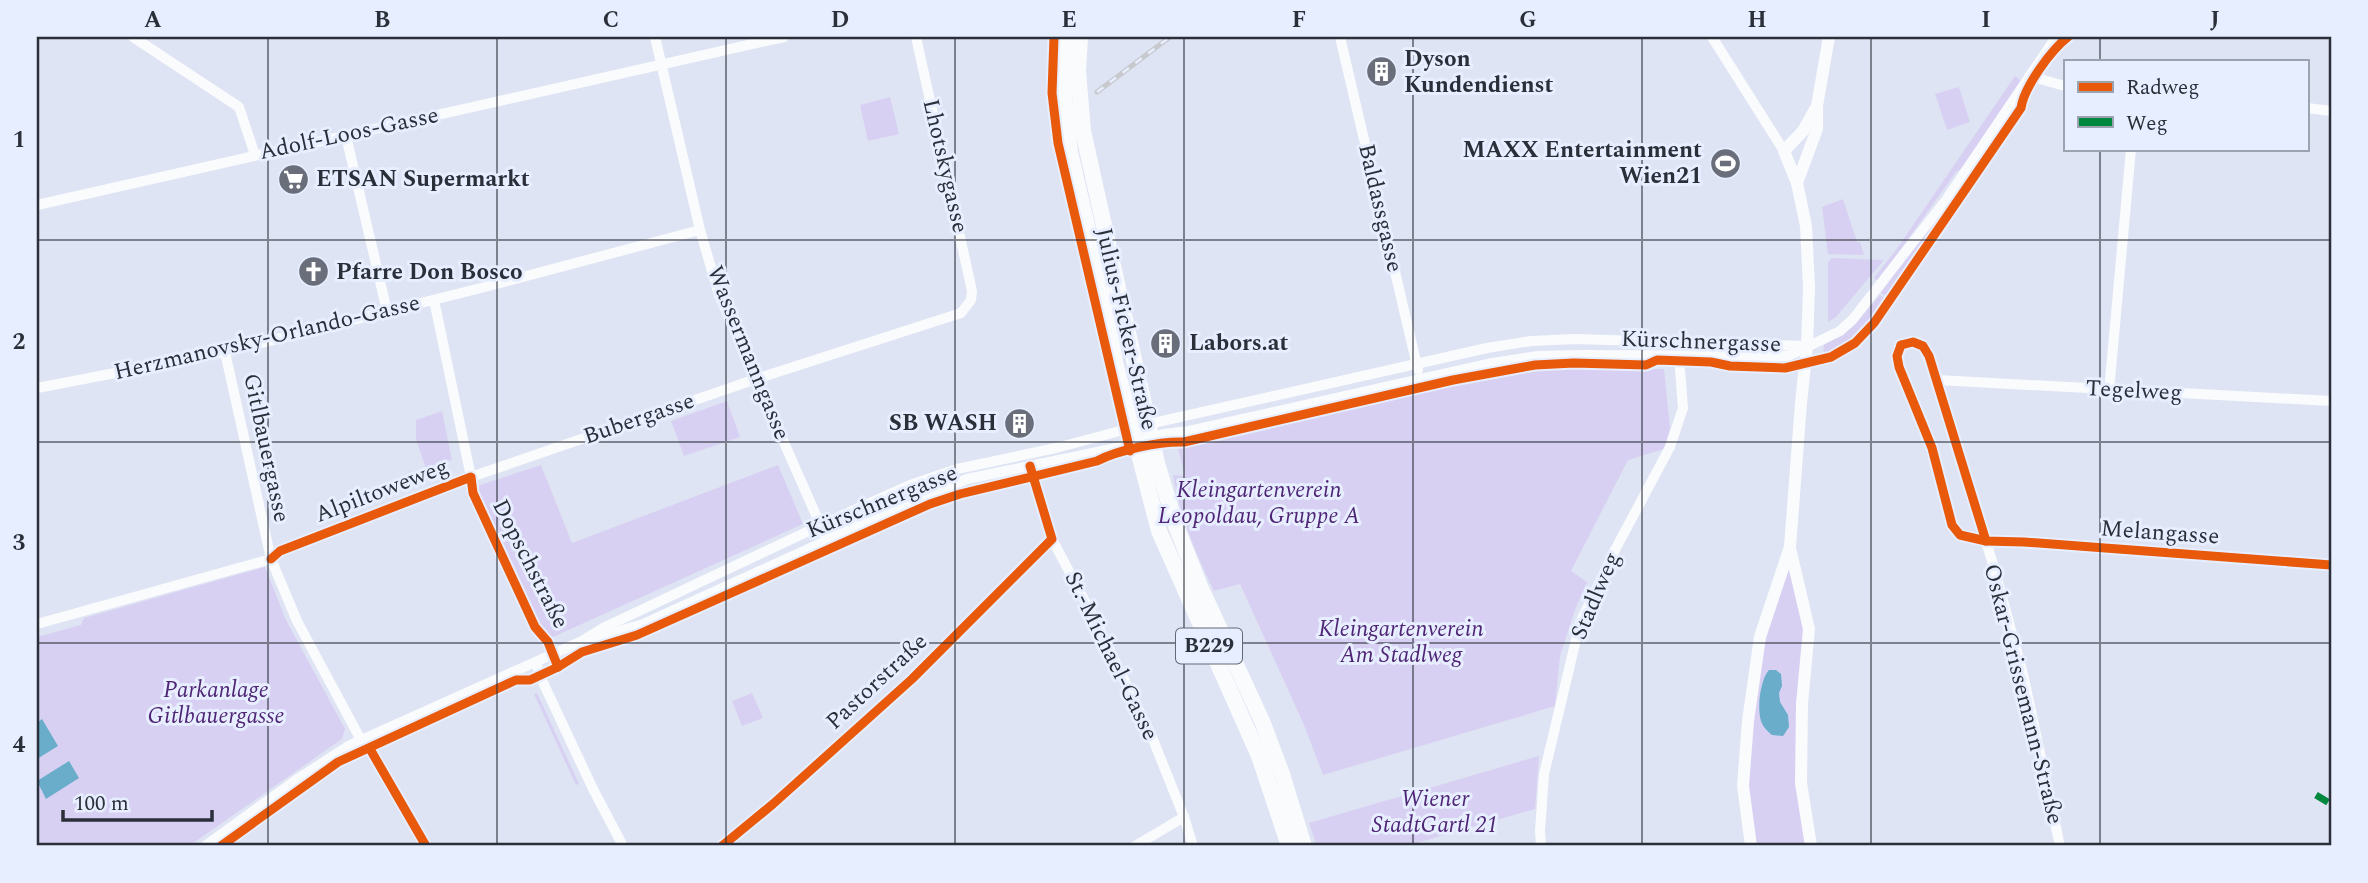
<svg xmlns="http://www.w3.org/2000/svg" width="2368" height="883" viewBox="0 0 2368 883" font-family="Spectral,serif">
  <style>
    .green { fill: #d8d0f2 }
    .water { fill: #69adcb }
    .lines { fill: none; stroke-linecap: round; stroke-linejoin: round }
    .minor { stroke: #fafbfd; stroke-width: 10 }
    .tertiary { stroke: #fafbfd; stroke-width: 12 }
    .primary { stroke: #fafbfd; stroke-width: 16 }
    .rail-casing { stroke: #c7c9cd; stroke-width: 5 }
    .rail { stroke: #e7eeff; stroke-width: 2.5; stroke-dasharray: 8; stroke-linecap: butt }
    .quiet { stroke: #00873e; stroke-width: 7; stroke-dasharray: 14 7; stroke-linecap: butt }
    .cycleway-casing { stroke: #e7eeff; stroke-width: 13 }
    .cycleway { stroke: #e8590c; stroke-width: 9 }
    .grid { fill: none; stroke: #2a2f39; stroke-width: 2; stroke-opacity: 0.55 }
    .labels { text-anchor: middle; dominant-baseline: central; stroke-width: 6; stroke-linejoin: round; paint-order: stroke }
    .shield { fill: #e7eeff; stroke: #636874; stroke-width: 2 }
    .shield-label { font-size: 21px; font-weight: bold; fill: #2a2f39 }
    .poi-label { font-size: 23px; font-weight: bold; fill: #2a2f39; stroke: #e7eeff; text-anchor: start }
    .street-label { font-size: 23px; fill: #2a2f39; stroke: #e7eeff }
    .park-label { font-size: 23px; font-style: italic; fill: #4f2676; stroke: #e7eeff }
    .neatline { fill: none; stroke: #2a2f39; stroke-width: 2.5 }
    .grid-label { font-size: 23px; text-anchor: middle; font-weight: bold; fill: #2a2f39 }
  </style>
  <rect width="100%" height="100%" fill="#dee4f3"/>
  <g class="green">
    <path d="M2015,76L2021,81L1963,168L1956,172L1878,281L1874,278L1896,250Z"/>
    <path d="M1959,87L1970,122L1947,130L1935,94Z"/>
    <path d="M890,97L899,134L868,141L860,105Z"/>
    <path d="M1954,192L1958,195L1888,298L1881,293Z"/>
    <path d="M1843,199L1857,242H1860L1864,255L1828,254L1822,207Z"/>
    <path d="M1832,258L1884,260L1836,317L1828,322V262Z"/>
    <path d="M1880,295L1887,300C1871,323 1852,350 1823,356L1824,345L1853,327Z"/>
    <path d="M1552,369H1664L1670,428L1664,449L1628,460L1571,571L1587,582L1575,610L1560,656L1555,706L1323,775L1304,725L1240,584L1214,591C1196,554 1180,516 1173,475L1185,476L1178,449L1501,375Z"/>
    <path d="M727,401L740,437L684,456L671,421Z"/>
    <path d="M442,411L452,460L426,468L416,439V420Z"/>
    <path d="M541,465L572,543L778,465L803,524L553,637L539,630L474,487Z"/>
    <path d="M1790,547L1809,629L1801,783L1811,846H1751L1743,786L1760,637Z"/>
    <path d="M265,567L286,620L345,729L342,739L189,846H37V637L81,625L84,618Z"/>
    <path d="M537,693L579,784L576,785L534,694Z"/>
    <path d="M752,693L763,718L742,726L732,701Z"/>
    <path d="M1539,756L1535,809L1406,846H1317L1309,823Z"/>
  </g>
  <g class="water">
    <path d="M1769,670H1776L1781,674L1782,686L1779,693L1780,702L1788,715L1789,727L1783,736L1772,735C1767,731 1763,727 1761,721C1757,708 1760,680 1769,670Z"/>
    <path d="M42,719L58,746L37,759V723Z"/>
    <path d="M69,761L79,778L46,799L37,781Z"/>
  </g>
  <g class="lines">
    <g class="minor">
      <path d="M133,37L239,107L255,155"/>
      <path d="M655,37L700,230L719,295L827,540"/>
      <path d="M1340,37L1418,370"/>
      <path d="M1712,37L1784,151"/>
      <path d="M2029,76L2065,86"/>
      <path d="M2307,108L2331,111"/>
      <path d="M346,136L387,311"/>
      <path d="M37,205L784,37"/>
      <path d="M434,300L471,477L756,379L961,313L971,300L972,291L916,37"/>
      <path d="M225,352L271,559L297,621L361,740"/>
      <path d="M1937,380L2331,401"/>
      <path d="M37,388L225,352L481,288L700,230"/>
      <path d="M2109,391L2131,149"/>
      <path d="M1030,466L1052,539L1099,628L1152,737L1184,817L1193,846"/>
      <path d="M37,624L271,559"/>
      <path d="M593,639L643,624L817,545L871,518L967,479L1121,447L1163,434L1189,431L1492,363L1538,356L1581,355L1788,356L1840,331L1853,319L1946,200L2056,37"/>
      <path d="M536,662L540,676L593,789L623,846"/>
      <path d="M205,846L296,780L350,745L582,641L603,628L834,519L910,485L957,469L1056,448L1131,428L1487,348L1531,341L1575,339L1807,346"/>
      <path d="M722,846L773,804L912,679L1052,539"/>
      <path d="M1135,846L1184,817"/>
      <path d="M1541,846L1540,831L1544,774L1580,623L1616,548L1670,447L1683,408L1679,357"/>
      <path d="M2060,846L2023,674L1995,571L1937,380L1923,346L1913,342L1901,345L1897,356L1899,367L1932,448L1952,525L1960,535L1986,541L2024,542L2331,565"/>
    </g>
    <g class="tertiary">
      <path d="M1797,183L1817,129V106L1829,37"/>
      <path d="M1790,548L1809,629L1802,704L1801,783L1811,846"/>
      <path d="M1751,846L1743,786L1748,721L1760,637L1790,547L1801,403L1807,346L1809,287L1806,226L1797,183L1784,151L1803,131L1817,106"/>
    </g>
    <g class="primary">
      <path d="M1064,37V97L1070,152L1107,313L1115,362L1159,531L1259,756L1289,846"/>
      <path d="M1080,37L1078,71L1083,131L1157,463L1176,526L1200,586L1262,721L1282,774L1304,846"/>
    </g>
    <defs>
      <path id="rail" d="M1097,92L1170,37"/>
    </defs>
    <use href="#rail" class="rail-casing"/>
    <use href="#rail" class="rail"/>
    <path class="quiet" d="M2316,795L2331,804"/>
    <defs>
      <g id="cycleway">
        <path d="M1054,37L1052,93L1058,143L1130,451"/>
        <path d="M1901,345L1897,356L1899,367L1932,448L1952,525L1960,535L1986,541L2024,542L2331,565"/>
        <path d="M1901,345L1913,342L1923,346L1929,356L1986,541"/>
        <path d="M271,559L280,551L471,477L473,493L535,627L548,642L558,667"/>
        <path d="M370,749L426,846"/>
        <path d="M221,846L338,762L516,680H530L558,667L582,652L637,635L930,504L960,494L1097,461C1118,450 1160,441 1184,442L1453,380L1535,365L1574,363L1646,365L1657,360L1711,362L1730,366L1785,368L1831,357L1855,343L1874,323L2021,108C2024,87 2051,50 2068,37"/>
        <path d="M722,846L773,804L912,679L1052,539L1030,466"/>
      </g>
    </defs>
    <use href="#cycleway" class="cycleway-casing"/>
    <use href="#cycleway" class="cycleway"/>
  </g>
  <path class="grid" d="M268,37V846M497,37V846M726,37V846M955,37V846M1184,37V846M1413,37V846M1642,37V846M1871,37V846M2100,37V61M2100,149V846M37,240H2331M37,442H2331M37,643H2331"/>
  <defs>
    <symbol id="building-disc" viewBox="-11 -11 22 22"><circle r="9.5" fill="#696e7a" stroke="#e7eeff"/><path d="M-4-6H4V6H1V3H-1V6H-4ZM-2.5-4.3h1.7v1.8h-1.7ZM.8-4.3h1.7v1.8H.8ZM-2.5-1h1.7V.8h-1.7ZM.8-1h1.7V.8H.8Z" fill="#fff"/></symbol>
    <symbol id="stadium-disc" viewBox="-11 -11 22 22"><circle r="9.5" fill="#696e7a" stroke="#e7eeff"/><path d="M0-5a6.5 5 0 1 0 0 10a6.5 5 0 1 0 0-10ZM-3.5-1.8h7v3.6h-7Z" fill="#fff"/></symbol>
    <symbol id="supermarket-disc" viewBox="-11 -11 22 22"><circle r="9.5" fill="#696e7a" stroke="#e7eeff"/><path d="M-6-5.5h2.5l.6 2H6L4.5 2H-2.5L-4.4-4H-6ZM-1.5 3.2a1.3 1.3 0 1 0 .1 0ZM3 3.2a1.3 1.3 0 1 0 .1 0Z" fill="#fff"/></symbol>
    <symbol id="church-disc" viewBox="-11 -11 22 22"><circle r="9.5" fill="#696e7a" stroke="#e7eeff"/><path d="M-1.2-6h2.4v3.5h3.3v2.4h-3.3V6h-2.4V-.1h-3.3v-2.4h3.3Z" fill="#fff"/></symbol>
  </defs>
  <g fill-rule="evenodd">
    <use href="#building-disc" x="1364" y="54" width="35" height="35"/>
    <use href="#stadium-disc" x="1708" y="146" width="35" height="35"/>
    <use href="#supermarket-disc" x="276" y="162" width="35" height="35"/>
    <use href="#church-disc" x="296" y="254" width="35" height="35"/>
    <use href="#building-disc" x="1148" y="326" width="35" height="35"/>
    <use href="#building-disc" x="1002" y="406" width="35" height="35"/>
  </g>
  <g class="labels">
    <rect class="shield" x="1176" y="628.5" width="66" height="35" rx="5"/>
    <g class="shield-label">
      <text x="1209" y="646">B229</text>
    </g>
    <g class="poi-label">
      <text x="1404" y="59">Dyson<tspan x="1404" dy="26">Kundendienst</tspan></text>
      <text x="1702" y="150" text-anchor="end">MAXX Entertainment<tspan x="1702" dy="26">Wien21</tspan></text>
      <text x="316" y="179">ETSAN Supermarkt</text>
      <text x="336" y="272">Pfarre Don Bosco</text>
      <text x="1189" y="343">Labors.at</text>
      <text x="997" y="423" text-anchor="end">SB WASH</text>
    </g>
    <g class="street-label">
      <text transform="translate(349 134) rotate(-12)">Adolf-Loos-Gasse</text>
      <text transform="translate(945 166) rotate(77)">Lhotskygasse</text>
      <text transform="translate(1380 208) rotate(77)">Baldassgasse</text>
      <text transform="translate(1126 329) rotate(77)">Julius-Ficker-Straße</text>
      <text transform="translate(267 338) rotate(-13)">Herzmanovsky-Orlando-Gasse</text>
      <text transform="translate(1701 342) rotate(2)">Kürschnergasse</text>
      <text transform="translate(748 353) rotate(68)">Wassermanngasse</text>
      <text transform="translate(2134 391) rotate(3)">Tegelweg</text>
      <text transform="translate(639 419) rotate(-19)">Bubergasse</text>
      <text transform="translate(266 448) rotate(78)">Gitlbauergasse</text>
      <text transform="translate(382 491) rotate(-21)">Alpiltoweweg</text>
      <text transform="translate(882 502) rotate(-22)">Kürschnergasse</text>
      <text transform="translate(2160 533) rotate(4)">Melangasse</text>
      <text transform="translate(530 564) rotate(63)">Dopschstraße</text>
      <text transform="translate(1596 596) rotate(-67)">Stadlweg</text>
      <text transform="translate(1111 656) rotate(64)">St.-Michael-Gasse</text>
      <text transform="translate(877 682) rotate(-43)">Pastorstraße</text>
      <text transform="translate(2023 694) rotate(76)">Oskar-Grissemann-Straße</text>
    </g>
    <g class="park-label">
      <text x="1259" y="490">Kleingartenverein<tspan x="1259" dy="26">Leopoldau, Gruppe A</tspan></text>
      <text x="1401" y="629">Kleingartenverein<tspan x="1401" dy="26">Am Stadlweg</tspan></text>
      <text x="216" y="690">Parkanlage<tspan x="216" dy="26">Gitlbauergasse</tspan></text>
      <text x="1435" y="799">Wiener<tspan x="1435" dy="26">StadtGartl 21</tspan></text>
    </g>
  </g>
  <rect width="2368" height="883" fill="none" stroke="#e7eeff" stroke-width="77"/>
  <rect x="2064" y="60" width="245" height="91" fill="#e7eeff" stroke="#9ba2b0" stroke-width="2"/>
  <rect x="2078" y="82" width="35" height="10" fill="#e8590c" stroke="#9ba2b0" stroke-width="2"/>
  <text x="2126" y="94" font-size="21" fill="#2a2f39">Radweg</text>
  <rect x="2078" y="117" width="35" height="10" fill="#00873e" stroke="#9ba2b0" stroke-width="2"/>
  <text x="2126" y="130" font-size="21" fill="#2a2f39">Weg</text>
  <path d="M63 810v10h149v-10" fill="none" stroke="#2a2f39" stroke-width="3.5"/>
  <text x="74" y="810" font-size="21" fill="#2a2f39" stroke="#e7eeff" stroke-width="5" paint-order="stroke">100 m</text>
  <rect x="38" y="38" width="2292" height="806" class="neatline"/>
  <g class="grid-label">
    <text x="153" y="27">A</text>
    <text x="382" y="27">B</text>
    <text x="611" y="27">C</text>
    <text x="840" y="27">D</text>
    <text x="1069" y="27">E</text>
    <text x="1299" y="27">F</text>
    <text x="1528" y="27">G</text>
    <text x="1757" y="27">H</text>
    <text x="1986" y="27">I</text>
    <text x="2215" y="27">J</text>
    <text x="19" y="147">1</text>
    <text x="19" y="349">2</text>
    <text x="19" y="550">3</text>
    <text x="19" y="752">4</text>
  </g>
</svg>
